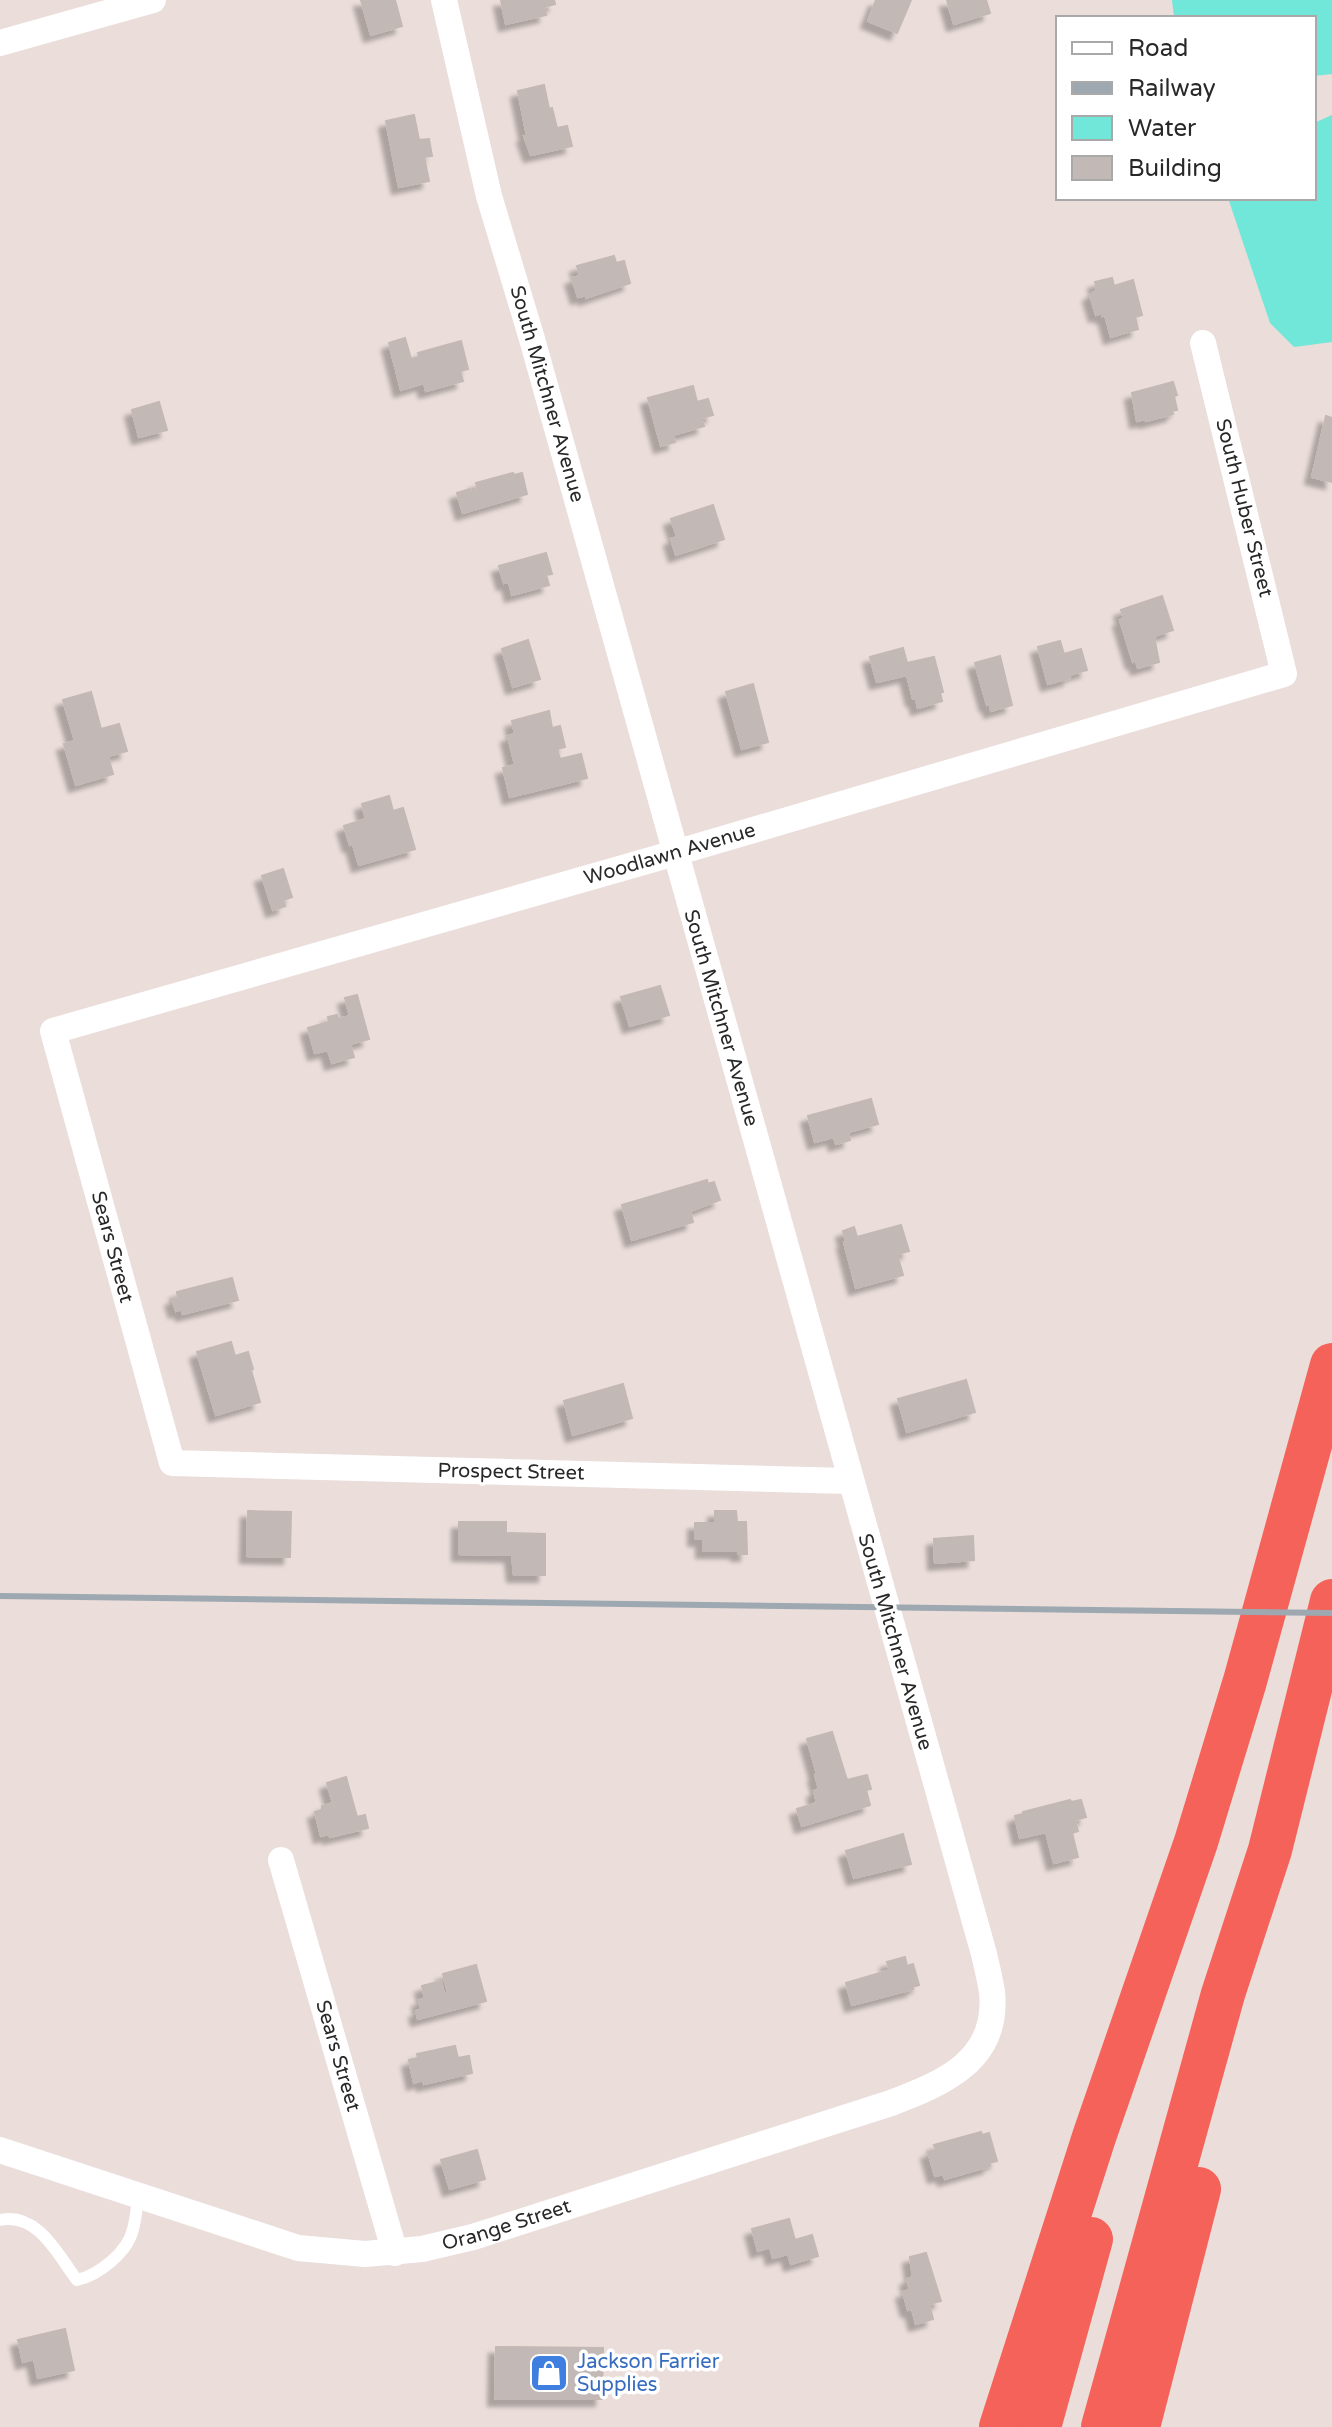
<svg xmlns="http://www.w3.org/2000/svg" width="1332" height="2427" viewBox="0 0 1332 2427" font-family="'Varela Round',sans-serif">
  <style>
    .water { fill: #71e7da }
    .building { fill: #c2b9b6; stroke: #c4b8b4; stroke-width: 2; filter: url(#shadow) }
    .lines { fill: none; stroke-linecap: round; stroke-linejoin: round }
    .lane { stroke: #fff; stroke-width: 12 }
    .street { stroke: #fff; stroke-width: 26 }
    .highway { stroke: #f56259; stroke-width: 44 }
    .rail { stroke: #9da8b1; stroke-width: 6 }
    .labels { text-anchor: middle; dominant-baseline: central; stroke-width: 7; stroke-linejoin: round; paint-order: stroke }
    .street-label { font-size: 20px; fill: #282828; stroke: #fff }
    .shop-label { font-size: 20px; fill: #366cbe; stroke: #fff; text-anchor: start }
  </style>
  <defs>
    <filter id="shadow"><feDropShadow dx="-7" dy="7" stdDeviation="2" flood-color="#0004"/></filter>
  </defs>
  <rect width="100%" height="100%" fill="#eaddda"/>
  <g class="water">
    <path d="M1172,0H1332V74L1314,76V18H1174Z"/>
    <path d="M1332,115V342L1294,347L1270,323L1228,198H1314V123Z"/>
  </g>
  <g class="building">
    <path d="M361,0H395L402,26L371,35Z"/>
    <path d="M501,0H554L555,4L544,7L546,15L506,24Z"/>
    <path d="M876,0H911L897,33L868,21Z"/>
    <path d="M947,0H986L990,13L954,24Z"/>
    <path d="M544,85L549,109L552,108L557,128L567,126L572,146L531,155L524,136H527L518,91Z"/>
    <path d="M414,115L419,140L429,139L432,156L424,157L429,181L399,187L386,121Z"/>
    <path d="M614,256L616,263L624,261L630,283L586,298V295L578,297L572,278L580,276L577,266Z"/>
    <path d="M1112,278L1114,286L1133,280L1142,315L1135,317L1138,329L1111,337L1105,315L1102,316V313L1096,315L1090,295L1097,290L1095,282Z"/>
    <path d="M405,338L411,359L419,357L418,353L461,341L468,369L460,371L463,381L426,391L424,383L401,390L389,343Z"/>
    <path d="M1173,382L1177,395L1174,396L1177,410L1172,411L1173,414L1146,421L1145,419L1137,421L1132,393Z"/>
    <path d="M693,386L697,402L708,399L713,415L701,418L704,426L673,435L675,442L661,446L648,398Z"/>
    <path d="M159,402L167,430L139,437L132,410Z"/>
    <path d="M1326,416L1332,418V482L1312,477Z"/>
    <path d="M513,473L514,475L522,473L527,494L463,513L457,493L470,489L471,492L478,490L476,483Z"/>
    <path d="M713,505L724,539L676,555L671,539L677,537L671,519Z"/>
    <path d="M546,553L552,574L546,575L549,585L512,595L509,582L504,583L499,566Z"/>
    <path d="M1162,596L1173,630L1154,636L1159,662L1138,668L1136,661L1133,662L1120,620L1124,619L1121,610Z"/>
    <path d="M528,640L540,679L513,687L502,649Z"/>
    <path d="M1060,641L1064,654L1081,649L1087,670L1069,675L1070,678L1048,684L1038,647Z"/>
    <path d="M903,648L907,663L934,657L943,692H940L942,701L918,708L916,699H913L907,675L877,682L870,657Z"/>
    <path d="M1000,656L1012,705L991,711L990,704L987,705L975,663Z"/>
    <path d="M753,684L768,742L742,749L726,692Z"/>
    <path d="M91,692L101,729L119,724L127,751L108,756L113,774L76,785L64,744L75,741L63,700Z"/>
    <path d="M549,711L552,728L560,726L565,747L557,749L560,759L581,754L587,778L510,797L503,768L515,765L508,736L515,734L512,721Z"/>
    <path d="M389,796L393,811L403,808L415,849L359,865L353,844L350,845L344,826L366,819L362,804Z"/>
    <path d="M283,869L292,897L283,900L285,906L273,910L262,876Z"/>
    <path d="M660,986L669,1015L630,1026L621,997Z"/>
    <path d="M357,995L369,1039L350,1044L354,1057L332,1063L328,1050L315,1053L308,1028L329,1022L328,1017L337,1015L338,1019L350,1016L345,998Z"/>
    <path d="M871,1099L878,1124L848,1132L850,1140L836,1144L834,1137L815,1142L808,1116Z"/>
    <path d="M707,1180L708,1184L714,1182L720,1200L690,1211L693,1222L632,1240L622,1205Z"/>
    <path d="M901,1225L909,1251L897,1254L903,1275L856,1288L844,1242L846,1241L843,1231L854,1227L857,1237Z"/>
    <path d="M232,1278L238,1300L183,1314L181,1309L176,1311L172,1299L178,1298L177,1292Z"/>
    <path d="M231,1342L235,1356L248,1352L253,1369L251,1370L260,1402L216,1415L197,1352Z"/>
    <path d="M966,1380L975,1412L907,1432L898,1399Z"/>
    <path d="M623,1384L632,1418L573,1435L564,1401Z"/>
    <path d="M248,1511L291,1512L290,1557L247,1556Z"/>
    <path d="M715,1511H736L737,1522H746L747,1554H738V1551H703V1539H695V1523H715Z"/>
    <path d="M459,1522H506V1533L545,1534V1575H514L512,1555L459,1554Z"/>
    <path d="M973,1536L974,1560L935,1563L934,1539Z"/>
    <path d="M832,1732L847,1780L867,1775L871,1789L866,1790L870,1805L802,1826L797,1809L817,1803L814,1791L819,1789L815,1775L817,1774L807,1739Z"/>
    <path d="M346,1777L357,1817L365,1815L368,1828L330,1837L329,1834L321,1836L315,1812L322,1810V1806L333,1803L327,1783Z"/>
    <path d="M1070,1800L1071,1802L1081,1800L1086,1817L1075,1820L1078,1831L1072,1833L1078,1857L1054,1863L1046,1832L1020,1838L1015,1816L1023,1814V1812Z"/>
    <path d="M903,1834L911,1864L854,1878L846,1851Z"/>
    <path d="M905,1957L907,1966L913,1964L919,1985L912,1987L913,1989L852,2005L846,1983L890,1970L887,1962Z"/>
    <path d="M476,1965L486,2001L418,2019L416,2011L421,2010L419,2000L425,1999L422,1986L441,1981L444,1994L448,1993L443,1974Z"/>
    <path d="M455,2046L458,2058L469,2056L472,2073L424,2084L423,2080L414,2083L409,2060L418,2058L417,2054Z"/>
    <path d="M981,2132L982,2135L989,2133L997,2161L989,2163L990,2166L945,2179L943,2174L935,2176L928,2152L936,2150L934,2145Z"/>
    <path d="M477,2150L485,2179L450,2189L441,2160Z"/>
    <path d="M789,2219L795,2240L812,2235L818,2256L791,2264L788,2254L773,2258L770,2247L758,2251L752,2229Z"/>
    <path d="M926,2253L941,2301L929,2304L933,2319L916,2324L912,2309L908,2310L903,2292L910,2290L907,2279L913,2277L910,2257Z"/>
    <path d="M65,2329L74,2370L38,2378L34,2359L23,2362L18,2340Z"/>
    <path d="M496,2347L603,2348L602,2399H495Z"/>
  </g>
  <g class="lines">
    <path class="lane" d="M0,2220C38,2212 58,2255 77,2280C99,2275 128,2252 133,2229C136,2219 137,2207 138,2196"/>
    <g class="street">
      <path d="M0,43L153,0"/>
      <path id="s1" d="M850,1481L172,1463L53,1031L675,853L1284,674L1203,343"/>
      <path id="s2" d="M281,1860L395,2253"/>
      <path id="s3" d="M0,2150L298,2248L365,2254L422,2249L473,2237L891,2103C944,2083 999,2060 992,1992C990,1979 987,1967 984,1954L532,339L489,196L444,0"/>
    </g>
    <g class="highway">
      <path d="M1001,2427L1094,2137L1196,1842L1245,1681L1332,1365"/>
      <path d="M1039,2427L1091,2239"/>
      <path d="M1103,2427L1223,1994L1270,1850L1332,1601"/>
      <path d="M1138,2427L1199,2189"/>
    </g>
    <path class="rail" d="M0,1596L1332,1613"/>
  </g>
  <defs>
    <symbol id="shop-square" viewBox="-11 -11 22 22"><rect x="-9" y="-9" width="18" height="18" rx="4" fill="#3f7fe0" stroke="#fff"/><path d="M-5-2.5h2.3a2.7 3.5 0 0 1 5.4 0H5L5.5 6h-11ZM-1.5-2.5h3a1.5 2.3 0 0 0-3 0Z" fill="#fff"/></symbol>
  </defs>
  <g fill-rule="evenodd">
    <use href="#shop-square" x="527" y="2351" width="44" height="44"/>
  </g>
  <g class="labels">
    <g class="street-label">
      <text transform="translate(547 394) rotate(74)">South Mitchner Avenue</text>
      <text transform="translate(1244 508) rotate(76)">South Huber Street</text>
      <text stroke="none"><textPath href="#s1" startOffset="1768">Woodlawn Avenue</textPath></text>
      <text transform="translate(721 1018) rotate(74)">South Mitchner Avenue</text>
      <text transform="translate(112 1247) rotate(75)">Sears Street</text>
      <text transform="translate(511 1472) rotate(1)">Prospect Street</text>
      <text transform="translate(895 1642) rotate(74)">South Mitchner Avenue</text>
      <text stroke="none"><textPath href="#s2" startOffset="204">Sears Street</textPath></text>
      <text stroke="none"><textPath href="#s3" startOffset="526">Orange Street</textPath></text>
    </g>
    <g class="shop-label">
      <text x="577" y="2362">Jackson Farrier<tspan x="577" dy="23">Supplies</tspan></text>
    </g>
  </g>
  <rect x="1056" y="16" width="260" height="184" fill="#ffffff" stroke="#a9a9a9" stroke-width="2"/>
  <rect x="1072" y="42" width="40" height="12" fill="#ffffff" stroke="#a9a9a9" stroke-width="2"/>
  <text x="1128" y="56" font-size="24" fill="#282828">Road</text>
  <rect x="1072" y="82" width="40" height="12" fill="#9da8b1" stroke="#a9a9a9" stroke-width="2"/>
  <text x="1128" y="96" font-size="24" fill="#282828">Railway</text>
  <rect x="1072" y="116" width="40" height="24" fill="#71e7da" stroke="#a9a9a9" stroke-width="2"/>
  <text x="1128" y="136" font-size="24" fill="#282828">Water</text>
  <rect x="1072" y="156" width="40" height="24" fill="#c2b9b6" stroke="#a9a9a9" stroke-width="2"/>
  <text x="1128" y="176" font-size="24" fill="#282828">Building</text>
</svg>
